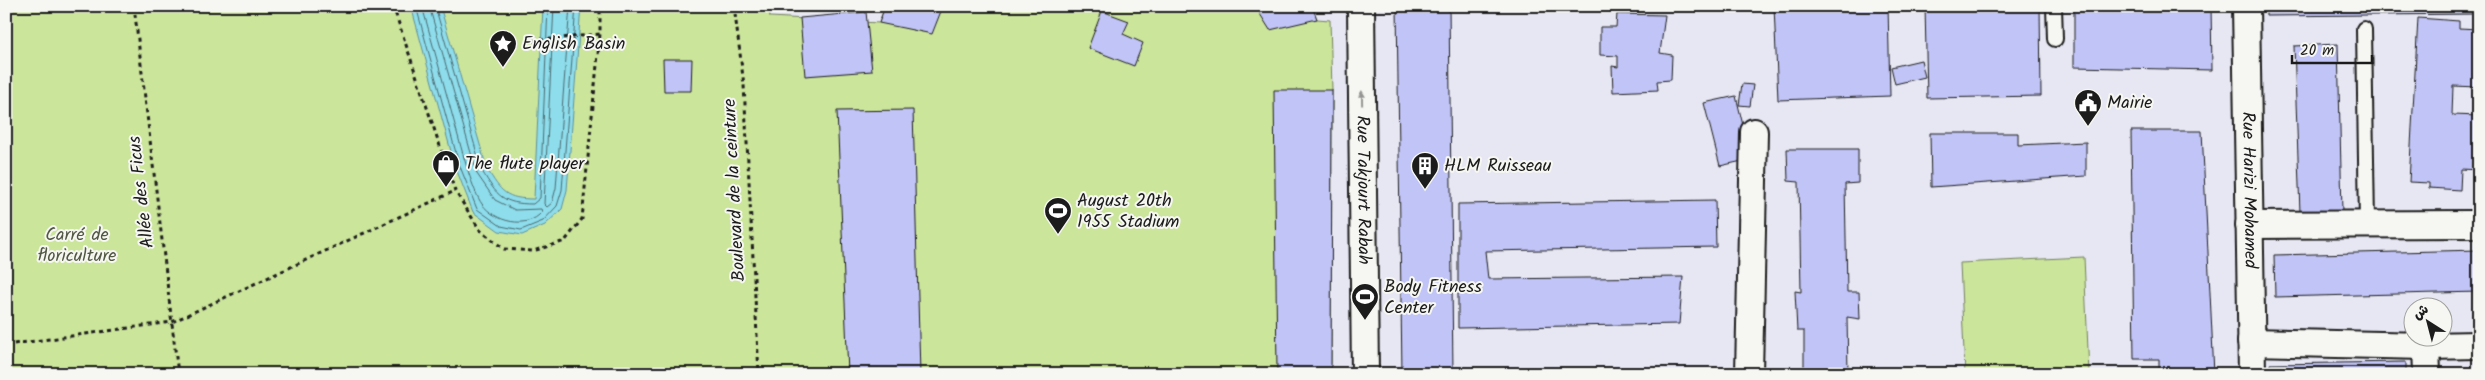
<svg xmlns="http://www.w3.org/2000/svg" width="2485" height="380" viewBox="0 0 2485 380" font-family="Kalam,'Playpen Sans Arabic',sans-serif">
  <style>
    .green { fill: #cbe59b; stroke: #74805c }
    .water { fill: #8eddec; stroke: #609099 }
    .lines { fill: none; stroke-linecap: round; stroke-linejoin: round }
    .shore { stroke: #4a696f; stroke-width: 1 }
    .building { fill: #c1c4f6; stroke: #1c1c1c }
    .lane-casing { stroke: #1c1c1c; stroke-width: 18 }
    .street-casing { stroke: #1c1c1c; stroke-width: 30 }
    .path { stroke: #1c1c1c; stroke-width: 3; stroke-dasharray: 4 4; stroke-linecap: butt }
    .lane { stroke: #f6f6f2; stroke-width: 14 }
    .street { stroke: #f6f6f2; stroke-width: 26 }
    .oneway { fill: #949492 }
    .labels { text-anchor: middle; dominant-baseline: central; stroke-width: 4; stroke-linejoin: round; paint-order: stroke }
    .poi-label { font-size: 18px; fill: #1c1c1c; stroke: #f6f6f2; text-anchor: start }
    .street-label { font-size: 18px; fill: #1c1c1c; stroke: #f6f6f2 }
    .park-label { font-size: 18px; fill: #515842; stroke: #f6f6f2 }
  </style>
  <rect width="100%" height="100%" fill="#e6e7f3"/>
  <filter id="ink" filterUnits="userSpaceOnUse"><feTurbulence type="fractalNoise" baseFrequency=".02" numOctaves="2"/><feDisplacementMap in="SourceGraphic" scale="10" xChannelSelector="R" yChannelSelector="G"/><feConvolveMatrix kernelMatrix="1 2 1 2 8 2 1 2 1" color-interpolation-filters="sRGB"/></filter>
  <g filter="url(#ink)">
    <g class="green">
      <path d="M6,6H769L770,17L879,23L885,6H1312L1317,19L1330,20L1332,90L1331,374H6Z"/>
      <path d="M2084,257L2089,374H1965L1960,263Z"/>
    </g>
    <path class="water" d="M411,6H440L487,169C501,192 506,199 534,199L543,6H581L567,190L562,209L545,225L522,235L499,231L473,212L455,166Z"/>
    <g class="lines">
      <g class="shore">
        <path d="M416,6L459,164L477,209L501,226L521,230L543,221L557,206L562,190L576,6"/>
        <path d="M422,6C434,49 446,92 458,136C462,151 473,192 482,204C495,222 527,230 542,212L541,209L515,210L495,200L477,174L429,6"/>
        <path d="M435,6L482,171C497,196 503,204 533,204L540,198L548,6"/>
        <path d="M554,6L544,204L547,207L552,203L556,188L570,6"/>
      </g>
    </g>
    <g class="building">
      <path d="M885,6H943L932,34L879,23Z"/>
      <path d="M1255,6H1312L1317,19L1270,30Z"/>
      <path d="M1397,6H1449L1453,374H1402Z"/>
      <path d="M1774,6H1888L1890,96L1778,100Z"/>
      <path d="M1925,6H2040L2041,96L1927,98Z"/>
      <path d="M2074,6H2211L2212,70L2074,67Z"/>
      <path d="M2266,6H2479V14L2266,16Z"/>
      <path d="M1102,11L1129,21L1123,34L1143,43L1134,66L1088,48Z"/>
      <path d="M866,12L872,71L805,76L800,18Z"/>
      <path d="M1617,14L1665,15L1660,53L1672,55L1671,80L1657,81L1658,90L1613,92L1612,66L1618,67V56L1600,55V27H1616Z"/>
      <path d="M2418,18L2459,21V28L2479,29V87L2453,86L2452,115L2479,116V170L2461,169L2460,190L2429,188V183L2409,182Z"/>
      <path d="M2338,44L2342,212L2300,213L2294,46Z"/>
      <path d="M663,59H692L691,91H664Z"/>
      <path d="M1921,60L1925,77L1895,84L1891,67Z"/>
      <path d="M1742,84L1753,85L1750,106L1739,105Z"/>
      <path d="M1274,90H1332L1331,374H1277Z"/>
      <path d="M1736,96L1751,159L1720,166L1704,103Z"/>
      <path d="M913,110L920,374H848L837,111Z"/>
      <path d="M2131,131H2202L2214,374H2159V359H2134Z"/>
      <path d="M1930,133H2018V145L2086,142V176L1931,187Z"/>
      <path d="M1787,149H1858V183L1845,184L1847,292H1859L1860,319L1847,317L1848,374H1804V331H1797L1795,291L1801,292L1799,182L1788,181Z"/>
      <path d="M1715,200L1716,247L1485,251L1488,279L1683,277L1679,324L1458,328V204Z"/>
      <path d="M2479,250V292L2275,297L2274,255Z"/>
      <path d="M2406,362V374H2270V364Z"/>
      <path d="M2479,369V374H2439V370Z"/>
    </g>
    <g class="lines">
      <defs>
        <g id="lane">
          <path d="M2054,6L2055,39"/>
          <path d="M2364,29L2367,225"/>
        </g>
        <g id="street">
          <path id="s1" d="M1361,6L1365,374"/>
          <path id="s2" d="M2246,6L2252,374"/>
          <path d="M2249,225L2479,224"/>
          <path d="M2251,342L2426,346L2479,345"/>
          <path d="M2426,346L2427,374"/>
          <path d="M1749,374L1754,132"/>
        </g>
      </defs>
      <use href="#lane" class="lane-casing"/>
      <use href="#street" class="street-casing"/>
      <g class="path">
        <path d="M134,6L178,374"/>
        <path d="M393,6L455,191L480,230L504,249L533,251L565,241L582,219L600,34V6"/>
        <path d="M734,6L744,85L759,374"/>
        <path d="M532,41L600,34"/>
        <path d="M6,345L172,322L455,191"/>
      </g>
      <use href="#lane" class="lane"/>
      <use href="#street" class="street"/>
    </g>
    <defs><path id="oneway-solid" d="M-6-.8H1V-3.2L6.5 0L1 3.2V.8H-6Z" transform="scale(1.25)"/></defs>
    <use class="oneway" href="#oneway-solid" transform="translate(1362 98) rotate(-91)"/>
  </g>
  <defs>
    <symbol id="sight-pin" viewBox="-11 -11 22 30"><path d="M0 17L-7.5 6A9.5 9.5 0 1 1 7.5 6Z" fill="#1c1c1c" stroke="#f6f6f2"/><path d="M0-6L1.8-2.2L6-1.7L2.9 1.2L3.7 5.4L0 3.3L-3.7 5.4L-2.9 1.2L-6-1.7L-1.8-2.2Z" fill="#fff"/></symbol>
    <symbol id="civic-pin" viewBox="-11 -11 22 30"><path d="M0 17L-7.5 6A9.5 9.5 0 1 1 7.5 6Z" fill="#1c1c1c" stroke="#f6f6f2"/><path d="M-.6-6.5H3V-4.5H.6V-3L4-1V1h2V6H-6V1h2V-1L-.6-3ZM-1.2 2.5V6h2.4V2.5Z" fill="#fff"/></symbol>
    <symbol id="shop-pin" viewBox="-11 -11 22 30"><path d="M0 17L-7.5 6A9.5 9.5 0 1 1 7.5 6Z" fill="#1c1c1c" stroke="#f6f6f2"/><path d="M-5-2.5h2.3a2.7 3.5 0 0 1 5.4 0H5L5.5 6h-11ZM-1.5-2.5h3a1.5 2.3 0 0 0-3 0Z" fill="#fff"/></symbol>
    <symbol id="building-pin" viewBox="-11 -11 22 30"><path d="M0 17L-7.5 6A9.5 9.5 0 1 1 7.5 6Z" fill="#1c1c1c" stroke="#f6f6f2"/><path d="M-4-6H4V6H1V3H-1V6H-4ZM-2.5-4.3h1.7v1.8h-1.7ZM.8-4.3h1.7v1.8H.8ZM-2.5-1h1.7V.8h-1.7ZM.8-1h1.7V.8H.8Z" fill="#fff"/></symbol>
    <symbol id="stadium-pin" viewBox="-11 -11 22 30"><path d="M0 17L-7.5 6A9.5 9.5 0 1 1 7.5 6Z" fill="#1c1c1c" stroke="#f6f6f2"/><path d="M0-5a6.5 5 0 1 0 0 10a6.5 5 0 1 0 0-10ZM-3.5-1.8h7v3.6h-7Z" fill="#fff"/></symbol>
  </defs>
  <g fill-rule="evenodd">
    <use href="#sight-pin" x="487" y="28" width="32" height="43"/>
    <use href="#civic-pin" x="2072" y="87" width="32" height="43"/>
    <use href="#shop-pin" x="430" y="148" width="32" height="43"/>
    <use href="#building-pin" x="1409" y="150" width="32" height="43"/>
    <use href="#stadium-pin" x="1042" y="195" width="32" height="43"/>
    <use href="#stadium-pin" x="1349" y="281" width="32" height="43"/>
  </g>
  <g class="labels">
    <g class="poi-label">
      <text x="522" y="44">English Basin</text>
      <text x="2107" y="103">Mairie</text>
      <text x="465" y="164">The flute player</text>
      <text x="1444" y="166">HLM Ruisseau</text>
      <text x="1077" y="201">August 20th<tspan x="1077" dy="21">1955 Stadium</tspan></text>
      <text x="1384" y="287">Body Fitness<tspan x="1384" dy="21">Center</tspan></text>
    </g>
    <g class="street-label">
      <text transform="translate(735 190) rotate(-93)">Boulevard de la ceinture</text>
      <text stroke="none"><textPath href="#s1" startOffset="184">Rue Takjourt Rabah</textPath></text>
      <text stroke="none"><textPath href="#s2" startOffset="184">Rue Harizi Mohamed</textPath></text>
      <text transform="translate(142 192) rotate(-97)">Allée des Ficus</text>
    </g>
    <g class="park-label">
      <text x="77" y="235">Carré de<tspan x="77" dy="21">floriculture</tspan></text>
    </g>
  </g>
  <rect width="2485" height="380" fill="none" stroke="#f6f6f2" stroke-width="25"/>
  <rect x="12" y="12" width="2460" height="355" fill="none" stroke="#1c1c1c" stroke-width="2" filter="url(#ink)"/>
  <g transform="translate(2428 322) rotate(324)"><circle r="24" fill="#f6f6f2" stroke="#9f9f9c"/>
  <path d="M0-4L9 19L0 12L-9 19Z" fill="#1c1c1c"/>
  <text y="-8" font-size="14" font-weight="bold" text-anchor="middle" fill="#1c1c1c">ش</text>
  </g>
  <path d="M2292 55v8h80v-8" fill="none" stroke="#1c1c1c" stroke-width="2.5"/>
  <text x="2300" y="55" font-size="15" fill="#1c1c1c" stroke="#f6f6f2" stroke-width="4" paint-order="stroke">20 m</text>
</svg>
